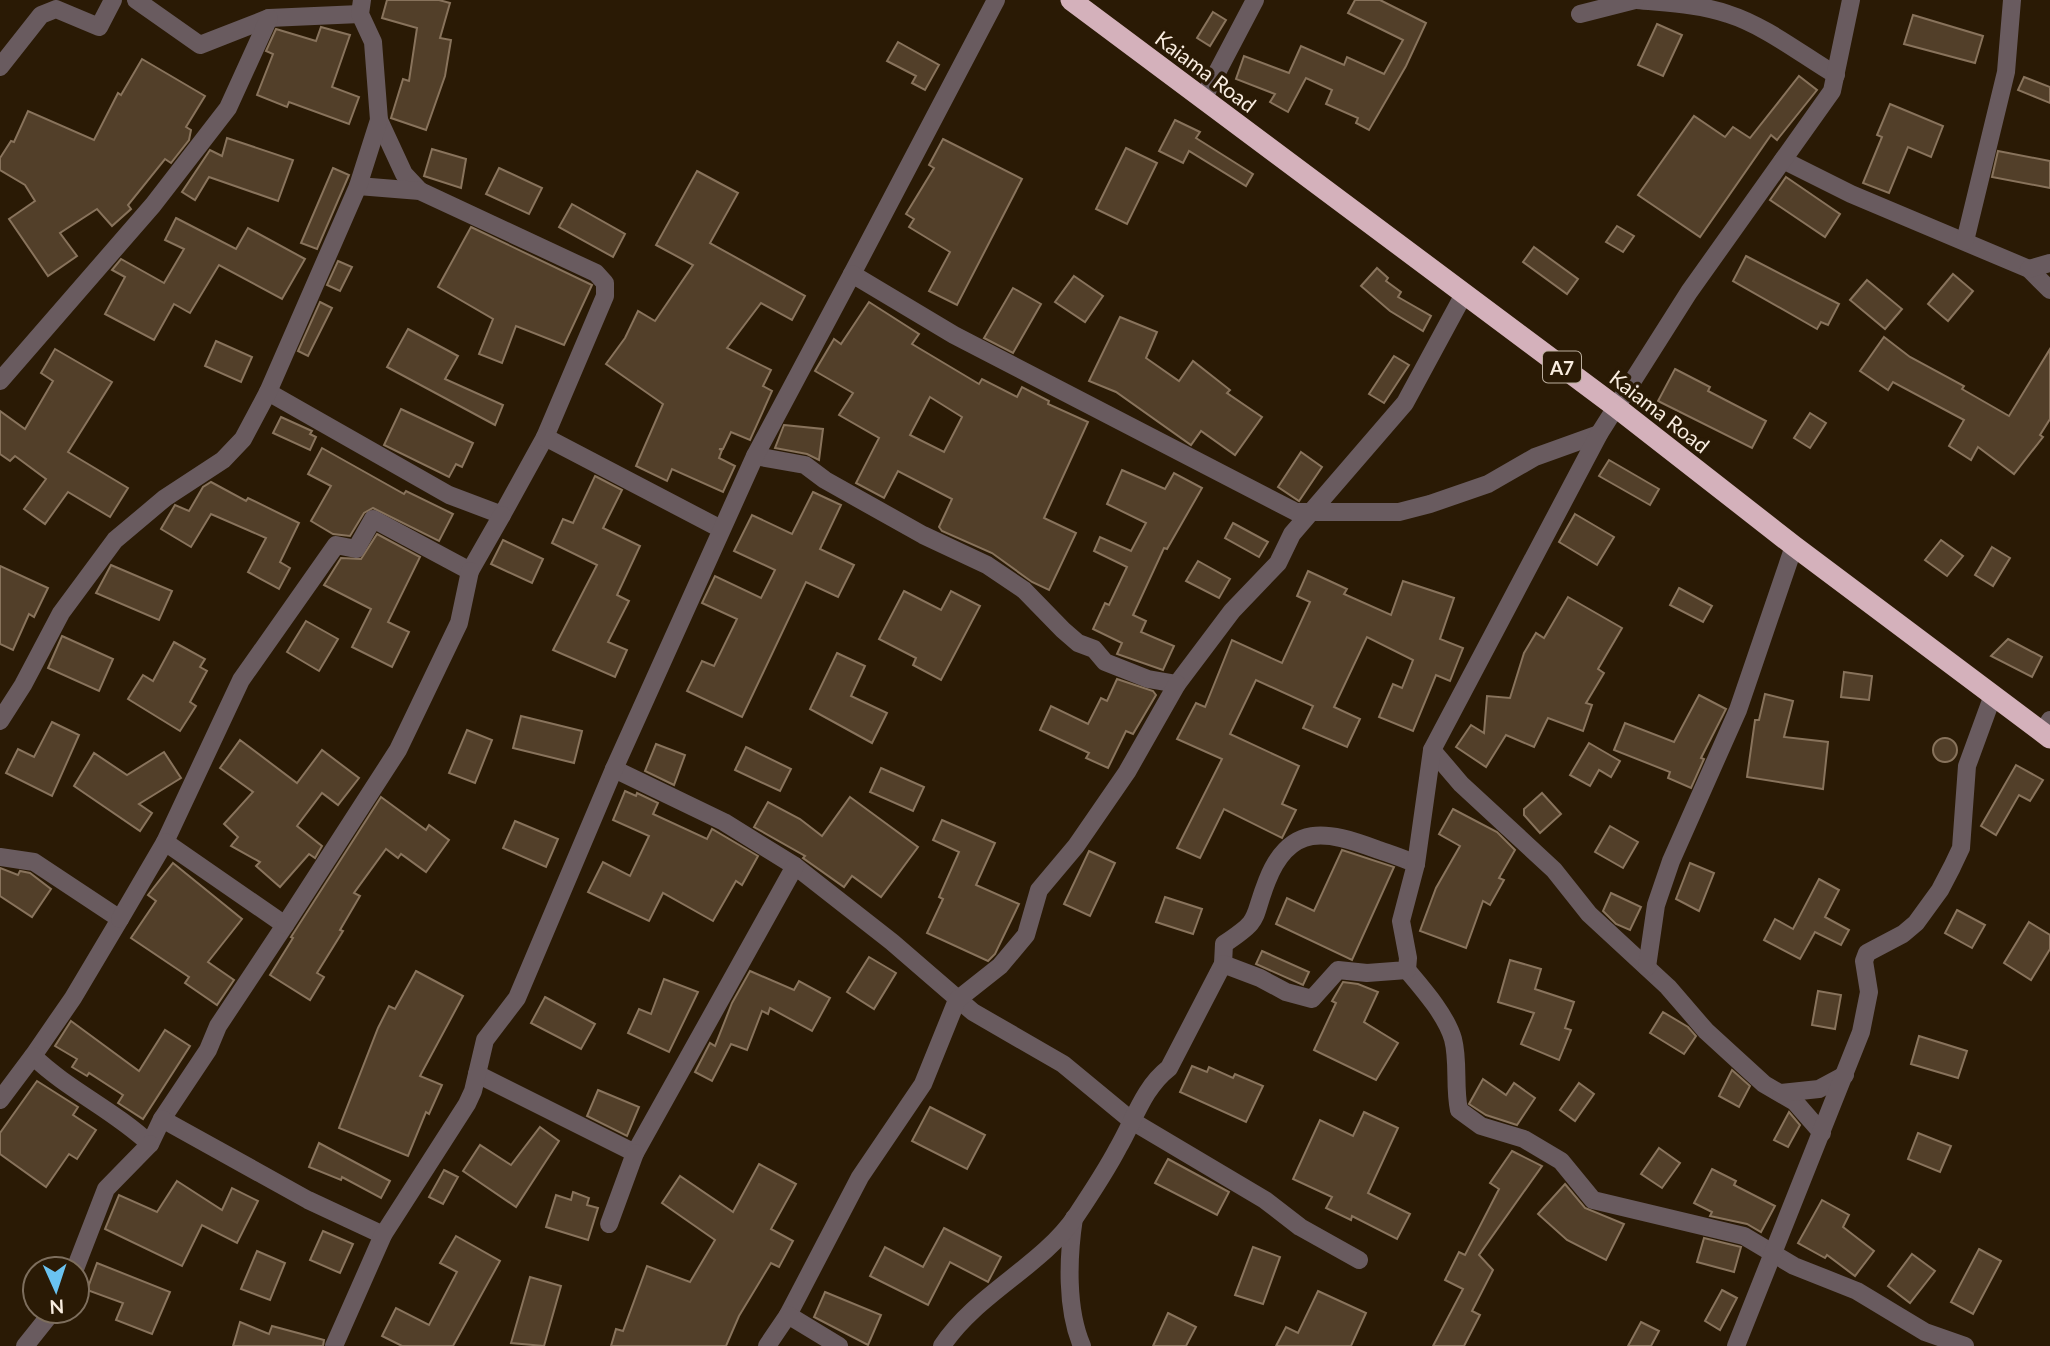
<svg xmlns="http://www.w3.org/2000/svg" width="2050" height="1346" viewBox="0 0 2050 1346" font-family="Lato,sans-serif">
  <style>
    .building { fill: #523f29; stroke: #88735c; stroke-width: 2; fill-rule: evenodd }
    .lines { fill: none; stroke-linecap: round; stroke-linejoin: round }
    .minor { stroke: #695b5f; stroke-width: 18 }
    .highway { stroke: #d4b1bb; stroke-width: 21 }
    .labels { text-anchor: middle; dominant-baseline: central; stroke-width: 7; stroke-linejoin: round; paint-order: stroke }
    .shield { fill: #2a1a05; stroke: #bbae9e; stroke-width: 2 }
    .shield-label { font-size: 19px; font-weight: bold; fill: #f9ede0 }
    .street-label { font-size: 21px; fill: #f9ede0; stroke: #2a1a05 }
  </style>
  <rect width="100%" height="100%" fill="#2a1a05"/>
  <g class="building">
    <path d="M387,0H439L450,3L440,38L451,40L445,76L426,130L391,118L403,79L409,81L417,28L382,18Z"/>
    <path d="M1355,0H1380L1426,23L1406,66L1369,130L1356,123L1358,118L1326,104L1332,90L1306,78L1288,112L1270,102L1275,94L1236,79L1244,56L1289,73L1301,46L1344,65L1347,57L1384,74L1403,40L1348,13Z"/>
    <path d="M1213,12L1226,20L1210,46L1197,38Z"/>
    <path d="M1913,15L1983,36L1975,63L1904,44Z"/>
    <path d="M1657,24L1682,35L1663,76L1638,65Z"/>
    <path d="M321,27L350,35L332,87L359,97L349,124L289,102L287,107L257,95L273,54L266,51L276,29L316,41Z"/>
    <path d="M898,42L939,65L925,90L912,83L916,76L887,61Z"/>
    <path d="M142,59L205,96L186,127L191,130L189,140L171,163L165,159L128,205L131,209L112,226L97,209L60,233L77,256L48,276L9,219L35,201L25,185L0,170V158L11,141L14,142L28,111L94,140L118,93L121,95Z"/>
    <path d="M1799,76L1817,90L1777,140L1771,135L1700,237L1638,195L1694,116L1725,137L1733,127L1750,138Z"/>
    <path d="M2024,77L2050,87V103L2018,90Z"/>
    <path d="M1890,104L1943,126L1931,157L1908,147L1889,193L1863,183L1882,137L1877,135Z"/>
    <path d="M1175,120L1200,132L1196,138L1253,174L1246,186L1189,151L1183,163L1159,151Z"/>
    <path d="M227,138L293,160L278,201L209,177L195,200L182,192L210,150L222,156Z"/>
    <path d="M943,139L1022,179L957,305L929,291L950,252L909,227L914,219L906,214L934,168L929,165Z"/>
    <path d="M1126,148L1157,163L1127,224L1096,209Z"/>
    <path d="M432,149L466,159L461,188L424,176Z"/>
    <path d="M1998,151L2050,161V188L1992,177Z"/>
    <path d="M333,168L349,175L317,249L301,243Z"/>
    <path d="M499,168L542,188L529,214L486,194Z"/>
    <path d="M697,171L738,193L710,243L805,296L792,320L761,303L727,348L771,370L763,386L772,391L750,440L731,432L723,449H719L722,450L719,458L735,466L723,492L672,469L667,481L636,466L663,404L606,364L625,338L638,311L655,321L693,265L656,245Z"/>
    <path d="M1786,177L1840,214L1825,237L1770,200Z"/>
    <path d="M572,204L625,234L613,257L559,227Z"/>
    <path d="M176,218L236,249L248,228L305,259L282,299L219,265L190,313L174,304L154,340L105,314L125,277L112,270L121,259L164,283L184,249L165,240Z"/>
    <path d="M1617,226L1634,236L1623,252L1606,242Z"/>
    <path d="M471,227L592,285L564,345L516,326L502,363L479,354L493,319L438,287Z"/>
    <path d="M1534,247L1578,279L1567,294L1523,262Z"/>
    <path d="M1746,256L1839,304L1828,325L1821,322L1817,329L1733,281Z"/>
    <path d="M338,261L352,267L340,291L327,285Z"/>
    <path d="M1377,268L1388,278L1386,281L1401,292L1398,297L1431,316L1423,331L1390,311L1361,286Z"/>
    <path d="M1953,274L1973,291L1948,321L1928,304Z"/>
    <path d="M1074,276L1103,296L1085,322L1055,302Z"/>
    <path d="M1867,280L1902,309L1885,329L1850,300Z"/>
    <path d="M1013,288L1041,304L1013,353L984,338Z"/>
    <path d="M320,302L332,308L308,356L298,351Z"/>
    <path d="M869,302L919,334L912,344L979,384L982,379L1017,397L1022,387L1049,401L1048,404L1088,422L1044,518L1076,533L1049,590L1032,582L992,553L942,531L939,527L952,499L898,471L884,498L856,483L879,438L839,415L853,393L815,371L834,339L841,344ZM930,397L962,417L944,452L910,435Z"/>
    <path d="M1120,317L1157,332L1146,358L1179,381L1193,361L1230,390L1227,393L1262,417L1235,455L1201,431L1191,445L1116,392L1089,381Z"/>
    <path d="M408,329L458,356L445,379L503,405L495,425L387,367Z"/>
    <path d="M1884,337L1910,357L1964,386L1962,389L2009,416L2050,349V419L2040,435L2043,437L2014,474L1978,447L1971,460L1949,446L1964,420L1893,382L1888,390L1860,371Z"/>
    <path d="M216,341L252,357L241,382L205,366Z"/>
    <path d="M55,349L112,382L68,452L128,488L110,517L68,492L45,524L24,509L46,479L15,456L10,461L0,454V411L25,429L53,381L41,373Z"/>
    <path d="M1394,356L1409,365L1384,403L1369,394Z"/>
    <path d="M1675,369L1710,387L1708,391L1766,421L1752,448L1658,401Z"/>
    <path d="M401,409L473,443L462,467L456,464L449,477L384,445Z"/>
    <path d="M1810,413L1826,423L1810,448L1794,438Z"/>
    <path d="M281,417L312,431L310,434L316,437L310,450L273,433Z"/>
    <path d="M784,425L823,429L819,460L807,454L775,448Z"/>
    <path d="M322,448L404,494L406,491L453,514L439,541L373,508L364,513L350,536L333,534L311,521L331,486L308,474Z"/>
    <path d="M1301,452L1322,467L1299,501L1278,487Z"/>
    <path d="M1609,460L1659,489L1650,505L1599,476Z"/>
    <path d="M1122,470L1165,489L1174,473L1202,488L1167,549L1164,548L1133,615L1146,621L1141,632L1174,646L1163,670L1117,654L1122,643L1093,629L1105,603L1109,605L1127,567L1094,551L1100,537L1131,551L1146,523L1107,504Z"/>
    <path d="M595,476L622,490L603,528L640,546L617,595L629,601L608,642L627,650L615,677L553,650L597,565L552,543L563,519L573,523Z"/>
    <path d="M211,482L246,501L248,498L299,523L280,562L290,568L279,589L248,572L266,538L211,514L191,547L161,529L175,505L189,511L203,487Z"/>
    <path d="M813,492L841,505L820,549L854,565L838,597L806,582L742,717L687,691L702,661L714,666L737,619L702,603L715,576L761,598L775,570L734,551L752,515L792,534Z"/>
    <path d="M1575,514L1614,537L1597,565L1559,542Z"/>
    <path d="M1233,523L1268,542L1259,557L1225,538Z"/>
    <path d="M377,534L420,557L388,622L409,632L392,667L352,647L371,609L324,585L341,558L361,559Z"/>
    <path d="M503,540L543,559L532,583L491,564Z"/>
    <path d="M1941,540L1963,556L1947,576L1925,560Z"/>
    <path d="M1992,547L2010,558L1993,586L1975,575Z"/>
    <path d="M1198,561L1230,579L1219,598L1186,581Z"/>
    <path d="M111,565L172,591L159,620L96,593Z"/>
    <path d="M0,566L48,588L34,617L29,614L13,650L0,644Z"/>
    <path d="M1308,571L1347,589L1344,594L1391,615L1403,581L1454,598L1440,639L1463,648L1450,681L1436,675L1413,731L1379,717L1393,684L1402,688L1413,660L1367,637L1334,707L1360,719L1347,747L1303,728L1313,706L1256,680L1230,734L1299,766L1282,804L1296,810L1282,838L1224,809L1200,858L1177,848L1222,759L1177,739L1196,703L1205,707L1232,640L1282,663L1310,602L1297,596Z"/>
    <path d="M1679,588L1712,606L1703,622L1670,605Z"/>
    <path d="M904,591L941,610L951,591L980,606L941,680L913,665L916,658L879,639Z"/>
    <path d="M1568,597L1622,628L1598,669L1604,673L1586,703L1592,705L1583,731L1548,718L1534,747L1506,735L1486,767L1456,747L1471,725L1484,733L1487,696L1510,698L1524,653L1536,633L1544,638Z"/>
    <path d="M306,621L338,639L319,671L287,652Z"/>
    <path d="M62,636L113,659L99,691L48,668Z"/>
    <path d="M2008,639L2042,657L2032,677L1991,656Z"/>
    <path d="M174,642L205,659L200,667L207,671L190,702L196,706L180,731L128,699L143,675L153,681Z"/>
    <path d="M837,653L865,666L851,696L887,713L872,743L810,709Z"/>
    <path d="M1844,672L1872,676L1869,700L1841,697Z"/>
    <path d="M1117,679L1153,691L1156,695L1133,734L1126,731L1108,768L1086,758L1089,753L1040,730L1051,706L1088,724L1101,698L1107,701Z"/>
    <path d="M1765,694L1793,701L1784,737L1828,742L1823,789L1747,777L1755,720H1759Z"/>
    <path d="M1699,695L1726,709L1701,758L1704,759L1691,788L1668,778L1670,772L1614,750L1625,723L1674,742Z"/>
    <path d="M521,716L582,731L574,763L513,748Z"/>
    <path d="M52,722L79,735L52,796L6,773L18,749L34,757Z"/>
    <path d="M467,730L492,740L475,783L449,773Z"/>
    <circle cx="1945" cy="750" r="12"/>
    <path d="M240,740L297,783L322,750L359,778L338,805L322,793L297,826L322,846L315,858L309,854L280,887L256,866L260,862L231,846L238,837L224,824L253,792L220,768Z"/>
    <path d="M1589,743L1620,761L1611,777L1599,770L1590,786L1570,775Z"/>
    <path d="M656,744L685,755L674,785L645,771Z"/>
    <path d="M746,747L791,769L780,791L735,770Z"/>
    <path d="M164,752L181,778L139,804L152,813L140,831L74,786L94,753L127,775Z"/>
    <path d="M2016,765L2043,780L2030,801L2019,795L1996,835L1981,826Z"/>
    <path d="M881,768L924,787L913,811L870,792Z"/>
    <path d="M625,791L636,796L637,793L658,803L653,814L707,839L712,829L758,856L742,885L736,881L713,921L663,893L649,921L588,892L603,862L630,876L649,836L613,820Z"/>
    <path d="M1542,793L1561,814L1540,833L1524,815V809Z"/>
    <path d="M381,797L426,830L429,825L449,840L426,872L401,854L398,858L386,849L354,893L360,896L340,930L343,931L317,973L324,977L310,1000L270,975L293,938L291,937Z"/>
    <path d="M850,797L918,847L881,897L852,876L844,887L803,858L805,856L754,827L768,802L800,819L822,836Z"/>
    <path d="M1453,809L1497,832L1515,850L1499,878L1504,880L1490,905L1483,901L1466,948L1420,931L1436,888L1460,846L1439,834Z"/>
    <path d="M942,820L995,843L976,885L1019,904L995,954L988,961L927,933L943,899L939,897L959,852L933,840Z"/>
    <path d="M515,821L558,839L546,867L503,848Z"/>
    <path d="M1610,826L1638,842L1623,868L1595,852Z"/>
    <path d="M1342,850L1394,867L1352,960L1276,924L1287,898L1314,911Z"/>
    <path d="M1089,851L1115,863L1090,916L1064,904Z"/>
    <path d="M173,863L242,919L208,962L234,980L217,1005L185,983L189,977L131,938L156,901L148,895Z"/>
    <path d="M1690,863L1714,873L1699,911L1676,899Z"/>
    <path d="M0,868L18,875L20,871L30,873L51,889L32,917L0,896Z"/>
    <path d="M1819,879L1839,890L1825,917L1849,930L1841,945L1815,932L1800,959L1764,940L1775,919L1793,929Z"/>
    <path d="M1611,893L1641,907L1630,930L1616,924L1603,911Z"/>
    <path d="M1165,897L1202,909L1193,934L1156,922Z"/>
    <path d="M1957,910L1985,925L1972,948L1945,933Z"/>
    <path d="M2029,922L2050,935V949L2031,980L2004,963Z"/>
    <path d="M1262,951L1309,972L1303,985L1256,964Z"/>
    <path d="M869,957L896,973L874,1009L847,992Z"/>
    <path d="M1510,960L1541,969L1535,989L1574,1002L1565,1028L1571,1030L1559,1060L1521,1044L1534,1013L1498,1002Z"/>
    <path d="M416,971L463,996L420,1076L442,1085L429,1114L426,1112L408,1156L339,1128L378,1028L389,1006L395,1009Z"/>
    <path d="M750,971L794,990L799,981L830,998L812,1031L770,1008L768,1014L762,1011L747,1050L731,1044L712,1081L695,1072L710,1043L715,1046L732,1003Z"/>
    <path d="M664,979L698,992L669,1052L628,1033L639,1009L651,1014Z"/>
    <path d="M1343,982L1358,984L1378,992L1364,1022L1398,1043L1376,1080L1314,1050L1336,1003L1332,1001Z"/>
    <path d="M1818,991L1841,995L1835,1029L1812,1025Z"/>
    <path d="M545,997L595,1024L581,1049L531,1023Z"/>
    <path d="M1663,1012L1688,1027L1696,1036L1684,1054L1650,1033Z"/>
    <path d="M71,1021L139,1071L165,1030L190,1046L143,1119L118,1103L123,1095L89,1073L87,1076L72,1067L77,1059L55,1046Z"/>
    <path d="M1919,1036L1967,1051L1958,1078L1911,1064Z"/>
    <path d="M1192,1066L1207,1072L1209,1067L1233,1078L1235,1074L1263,1086L1246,1122L1180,1092Z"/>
    <path d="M1732,1070L1750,1086L1739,1107L1719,1096Z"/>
    <path d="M1483,1079L1506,1095L1514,1083L1535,1098L1517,1125L1486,1115L1469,1104Z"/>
    <path d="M37,1081L78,1107L73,1115L96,1130L77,1159L69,1154L46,1187L0,1154V1133Z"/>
    <path d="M1579,1083L1594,1094L1575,1121L1560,1110Z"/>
    <path d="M598,1090L639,1107L627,1136L587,1116Z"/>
    <path d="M930,1107L985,1135L967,1169L912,1141Z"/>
    <path d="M1364,1112L1398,1128L1368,1193L1410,1214L1397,1239L1352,1216L1351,1220L1326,1208L1332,1197L1293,1179L1320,1120L1353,1136Z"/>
    <path d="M1789,1112L1800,1125L1788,1147L1774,1140Z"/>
    <path d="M540,1127L559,1141L516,1207L463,1171L480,1145L511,1165Z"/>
    <path d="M1918,1133L1951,1146L1940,1172L1908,1159Z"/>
    <path d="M319,1143L390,1181L381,1198L342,1177L341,1180L309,1167Z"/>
    <path d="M1659,1148L1680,1163L1662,1188L1641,1174Z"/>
    <path d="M1512,1151L1542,1166L1479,1255L1493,1270L1472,1311L1480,1315L1464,1346H1433L1463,1289L1445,1280L1459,1252L1465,1255L1499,1189L1490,1183Z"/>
    <path d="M1168,1159L1229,1192L1217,1215L1155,1183Z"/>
    <path d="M759,1164L796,1184L771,1229L793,1241L779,1267L771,1263L739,1316L726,1346H611L616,1329L623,1331L647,1266L690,1282L715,1240L662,1203L680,1176L733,1212Z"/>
    <path d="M1712,1169L1736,1181L1734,1185L1775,1206L1761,1232L1747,1224L1710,1216L1712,1212L1694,1203Z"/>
    <path d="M444,1170L458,1177L443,1204L429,1197Z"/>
    <path d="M177,1181L222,1210L232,1188L258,1201L237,1243L202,1225L182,1266L105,1229L119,1195L157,1212Z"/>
    <path d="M1565,1184L1585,1208L1624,1224L1606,1260L1567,1240L1538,1214Z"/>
    <path d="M573,1192L589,1198L587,1205L598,1208L588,1240L546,1227L556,1195L571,1200Z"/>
    <path d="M1822,1200L1849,1215L1843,1227L1874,1251L1855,1276L1827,1255L1825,1258L1798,1243Z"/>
    <path d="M944,1228L1001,1257L988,1282L950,1262L928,1305L870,1276L885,1247L923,1267Z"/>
    <path d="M323,1231L353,1244L340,1273L310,1260Z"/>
    <path d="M456,1236L500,1261L453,1346H402L382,1336L396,1308L429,1325L457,1272L440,1263Z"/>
    <path d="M1704,1238L1741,1247L1734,1272L1697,1262Z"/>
    <path d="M1253,1247L1280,1257L1263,1304L1235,1295Z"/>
    <path d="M1979,1249L2001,1261L1973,1314L1951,1302Z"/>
    <path d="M257,1251L285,1263L270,1300L241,1289Z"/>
    <path d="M1912,1254L1935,1271L1910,1303L1888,1286Z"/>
    <path d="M97,1263L170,1292L152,1334L116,1320L123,1303L87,1290Z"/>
    <path d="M530,1277L561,1286L544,1346L511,1343Z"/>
    <path d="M1722,1290L1737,1298L1720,1330L1705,1321Z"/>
    <path d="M1318,1291L1366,1313L1351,1346H1276L1286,1327L1298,1333Z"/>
    <path d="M825,1292L881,1315L868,1345L814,1317Z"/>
    <path d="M1168,1313L1196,1327L1186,1346H1153Z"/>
    <path d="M240,1322L269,1334L272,1326L324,1340L323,1346H233Z"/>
    <path d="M1641,1322L1659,1331L1651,1346H1628Z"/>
  </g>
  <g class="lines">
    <g class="minor">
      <path d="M136,0L200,45L269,18L360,14"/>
      <path d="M1637,0C1667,3 1699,4 1728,14C1766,26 1802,55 1836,75"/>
      <path d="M1580,14L1635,0"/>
      <path d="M0,67L41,15L56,9L99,27L113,0"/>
      <path d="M1203,99L1255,0"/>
      <path d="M379,120L404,174L420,191"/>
      <path d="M1783,160L1851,194L2029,269L2050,290"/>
      <path d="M1965,241L2006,72L2012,0"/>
      <path d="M2029,269L2050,263"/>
      <path d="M852,274L996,0"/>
      <path d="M0,381L153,205L228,108L269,18"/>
      <path d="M268,392L449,495L502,515L545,437L605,296V283L596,273L420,191L358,186"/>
      <path d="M545,437L721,529"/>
      <path d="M755,456L805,465L825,480L923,535L987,565L1024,590L1063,630L1078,643L1094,649L1105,662L1148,679L1177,684L1232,611L1278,563L1292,534L1405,403L1464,294"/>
      <path d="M0,721L23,685L61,613L115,540L165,498L223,460L243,439L268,392L358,186L379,120L373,42L360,14L362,0"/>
      <path d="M2043,732L2050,720"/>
      <path d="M1432,750L1461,784L1554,870L1589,914L1668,987L1706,1031L1764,1084L1795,1102L1822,1133"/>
      <path d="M614,769L724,822L795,866L892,942L973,1012L1063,1064L1132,1121L1265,1200L1300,1227L1359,1260"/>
      <path d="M165,842L241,680L336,545L356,549L373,519L470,571L502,515"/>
      <path d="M0,857L34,862L120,919L73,998L33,1056"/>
      <path d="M120,919L165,842L285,925L218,1026L208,1050L162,1119"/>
      <path d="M285,925L398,750L459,623L470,571"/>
      <path d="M1223,964L1224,944C1263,918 1251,921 1267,881C1290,822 1327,831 1376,849C1390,854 1403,858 1416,864"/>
      <path d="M1647,967L1656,905L1671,861L1738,710L1794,546"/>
      <path d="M1407,970C1423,989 1446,1015 1453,1039C1459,1062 1454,1087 1459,1110L1481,1126L1524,1139L1561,1161L1593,1200L1744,1236L1794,1266L1857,1291L1925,1332L1965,1346"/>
      <path d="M477,1074L635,1153L795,866"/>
      <path d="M1781,1093L1819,1089L1845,1075"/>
      <path d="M0,1100L33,1056C68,1090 114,1110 150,1144L162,1119L308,1200L383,1235"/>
      <path d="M1074,1218C1068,1257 1066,1309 1082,1346"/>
      <path d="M609,1224L635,1153"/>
      <path d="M75,1269L106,1189L150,1144"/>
      <path d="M788,1315L860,1177L923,1084L957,1000L1000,966L1026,935L1039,890L1076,846L1127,772L1177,684"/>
      <path d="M25,1346L53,1311"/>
      <path d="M334,1346L383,1235L467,1104L473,1091L485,1040L517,998L614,769L755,456L852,274L954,335L1296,512H1399L1430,504L1488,484L1535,457L1599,434"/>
      <path d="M767,1346L788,1315L839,1346"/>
      <path d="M942,1346C976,1294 1042,1266 1076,1216C1090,1195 1106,1171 1118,1148C1134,1121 1143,1088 1169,1068L1223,964L1260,978L1286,992L1312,999L1338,970L1367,973L1407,970L1408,958L1401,921L1416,864L1432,750L1599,434L1689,292L1832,91L1851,0"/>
      <path d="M1736,1346L1861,1032L1869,992L1864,961L1867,953L1903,934L1916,923L1940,890L1952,867L1961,848L1967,766L1993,695"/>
    </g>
    <path class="highway" d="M1071,0L1616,407L1794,546L2050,738"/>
  </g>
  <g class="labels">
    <rect class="shield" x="1543" y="351.5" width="38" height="31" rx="5"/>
    <g class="shield-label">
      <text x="1562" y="367">A7</text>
    </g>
    <g class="street-label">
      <text transform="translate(1206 71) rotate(37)">Kaiama Road</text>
      <text transform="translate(1660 411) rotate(38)">Kaiama Road</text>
    </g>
  </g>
  <g transform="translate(56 1290) rotate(177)"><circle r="33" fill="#2a1a05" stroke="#7d6e5d" stroke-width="2"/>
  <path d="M0-5L12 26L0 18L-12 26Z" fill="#6ac3f1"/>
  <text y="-10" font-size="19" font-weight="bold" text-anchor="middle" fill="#f9ede0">N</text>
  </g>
</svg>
